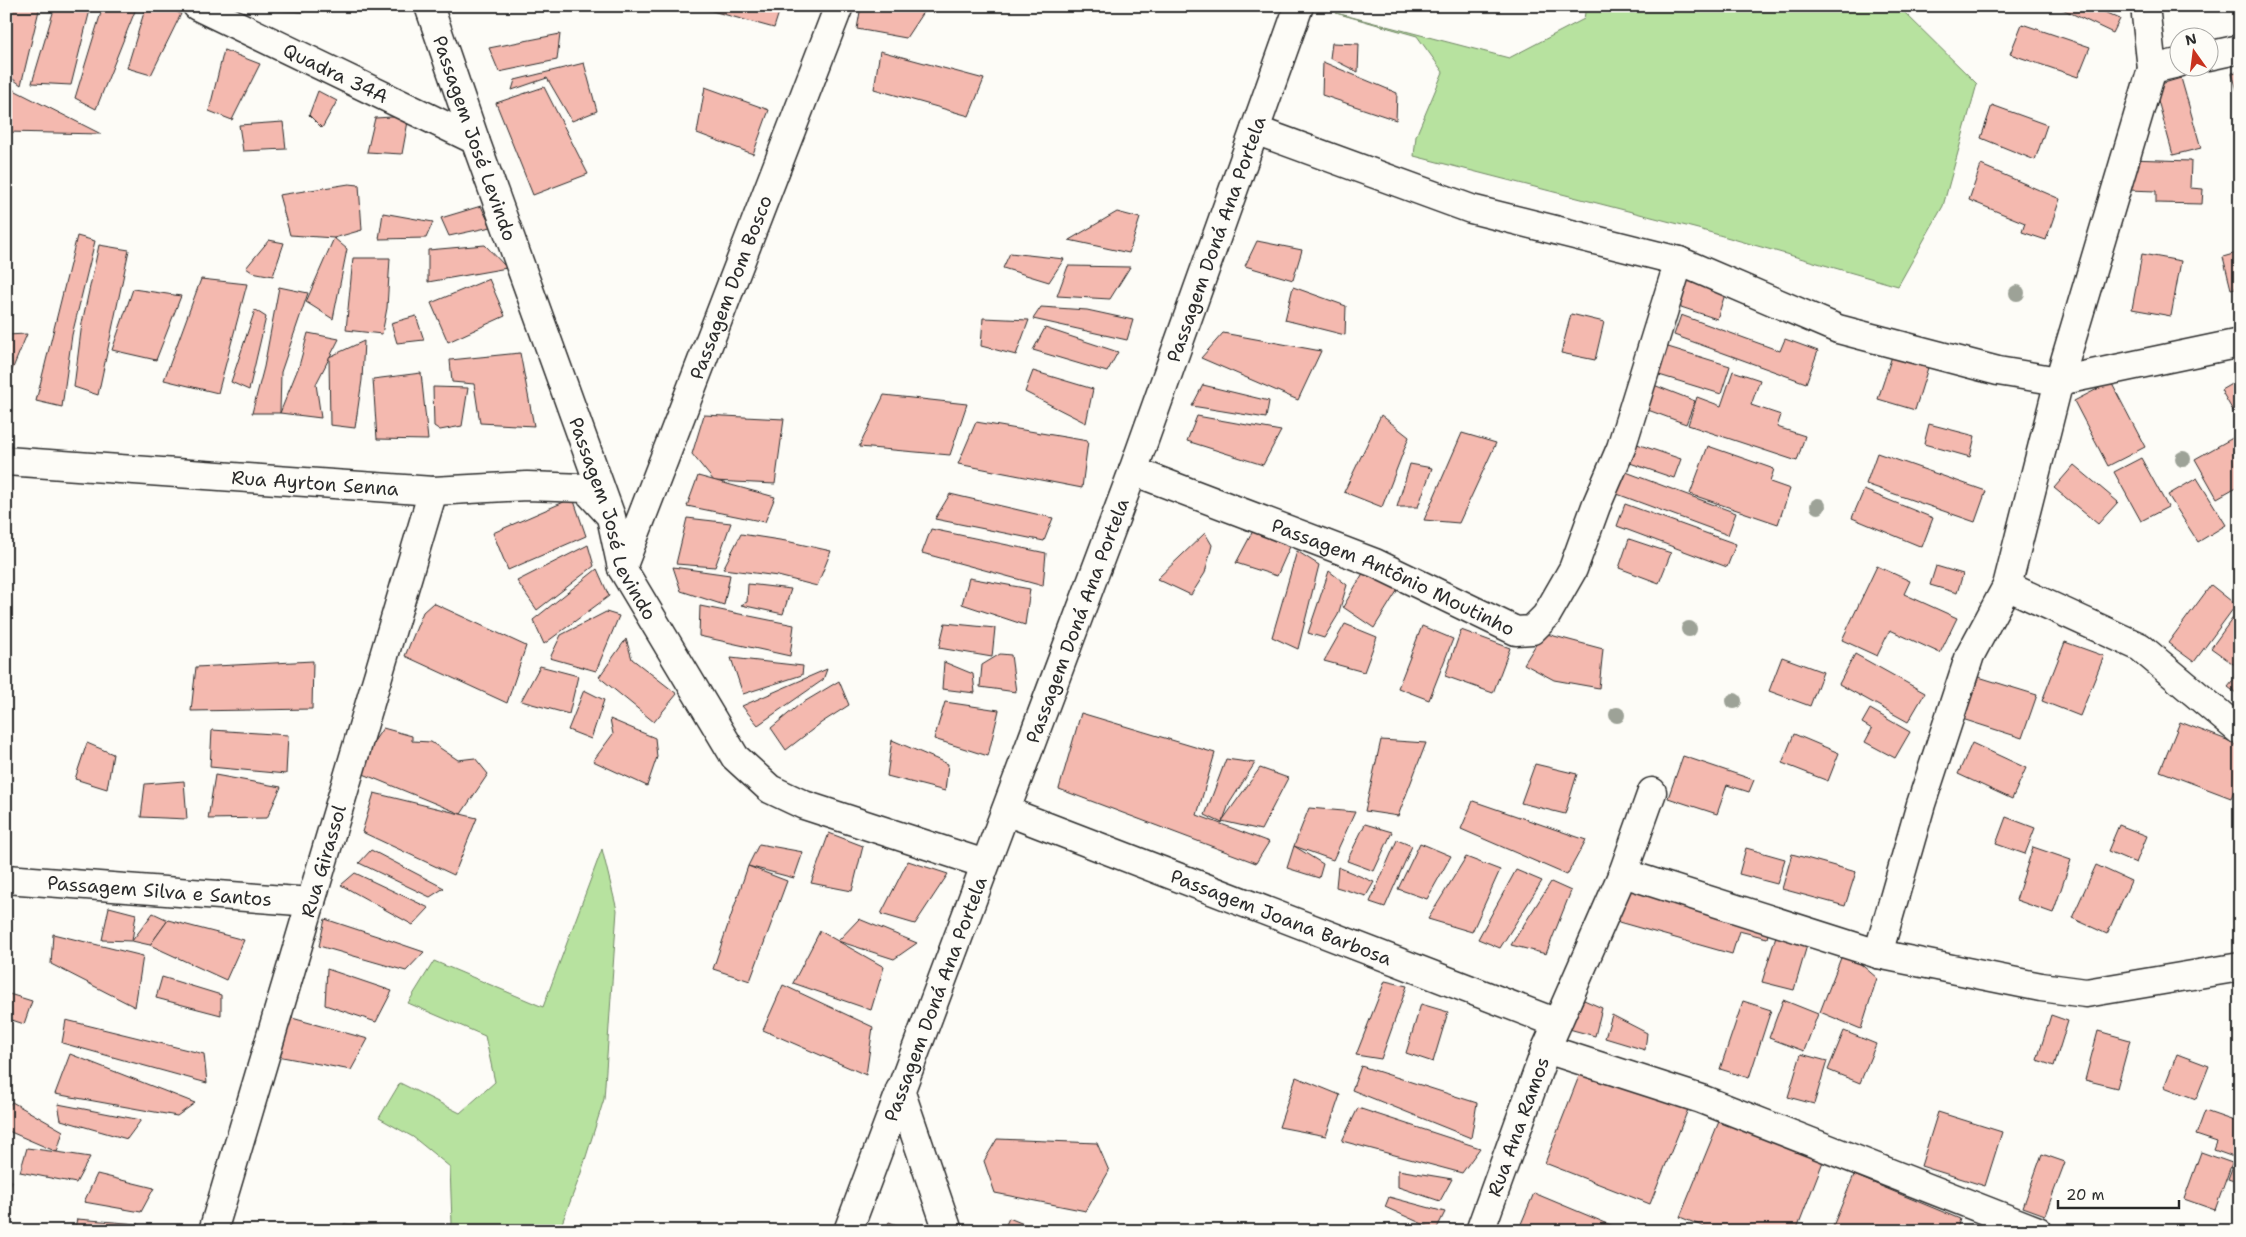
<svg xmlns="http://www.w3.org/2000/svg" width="2246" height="1237" viewBox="0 0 2246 1237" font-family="'Shantell Sans',sans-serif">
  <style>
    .green { fill: #b7e29f; stroke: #718665 }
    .building { fill: #f4b9af; stroke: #2b2b2b }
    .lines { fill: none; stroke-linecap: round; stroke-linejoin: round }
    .minor-casing { stroke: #2b2b2b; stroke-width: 31 }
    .minor { stroke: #fdfcf7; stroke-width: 28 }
    .tree { fill: #9da297 }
    .labels { text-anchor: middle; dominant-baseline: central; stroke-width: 4; stroke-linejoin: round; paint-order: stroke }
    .street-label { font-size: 19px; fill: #2b2b2b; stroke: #fdfcf7 }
  </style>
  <rect width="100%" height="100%" fill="#fdfcf7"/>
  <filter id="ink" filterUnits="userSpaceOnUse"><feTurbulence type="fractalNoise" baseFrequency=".02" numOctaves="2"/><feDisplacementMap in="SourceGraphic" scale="10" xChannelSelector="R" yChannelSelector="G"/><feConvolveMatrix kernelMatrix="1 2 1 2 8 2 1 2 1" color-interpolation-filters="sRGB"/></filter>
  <g filter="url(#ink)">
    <g class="green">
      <path d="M1586,6H1898L1977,84L1943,206L1898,286L1698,229L1414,156L1416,136L1443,72L1417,36L1336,13L1509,58L1584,19Z"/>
      <path d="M602,849L617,910L604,1099L580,1176L559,1231H449L452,1223L450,1167L413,1137L379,1118L400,1083L460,1113L495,1082L485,1036L408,1003L434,961L543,1007Z"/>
    </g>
    <g class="building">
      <path d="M8,6H40L21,85L6,74Z"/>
      <path d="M55,6H91L71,85L32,83Z"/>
      <path d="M103,6H137L96,109L75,98Z"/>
      <path d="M146,6H164L181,14L151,75L127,68Z"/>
      <path d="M269,6H305L304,12L268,10Z"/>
      <path d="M694,6H781L774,28Z"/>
      <path d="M861,6H927L906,38L857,29Z"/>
      <path d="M2056,6H2091L2120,19L2113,33Z"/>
      <path d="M2022,24L2090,47L2078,77L2010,54Z"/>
      <path d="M560,34L557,60L499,72L489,48Z"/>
      <path d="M1332,43L1359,44L1358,72L1330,58Z"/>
      <path d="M224,50L260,64L232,120L209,111Z"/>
      <path d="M880,51L984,79L969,116L874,89Z"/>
      <path d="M1323,62L1397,93L1396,120L1322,95Z"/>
      <path d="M584,63L597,111L572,121L547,78L512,90L515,80Z"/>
      <path d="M2240,71V89L2237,90L2232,73Z"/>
      <path d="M2181,78L2201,148L2173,155L2154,86Z"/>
      <path d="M6,86L101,134L6,132Z"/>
      <path d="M544,87L588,174L533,195L496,103Z"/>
      <path d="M705,87L769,110L753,154L697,133Z"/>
      <path d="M318,91L337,101L322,128L309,115Z"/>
      <path d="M1992,105L2047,125L2035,160L1981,138Z"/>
      <path d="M409,116L402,154L367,152L375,118Z"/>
      <path d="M283,122L286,149L243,151L239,125Z"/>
      <path d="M2129,159L2191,161L2190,188L2203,189L2202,204L2156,203V191L2128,190Z"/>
      <path d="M1981,165L2060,199L2046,240L2022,232L2025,223L1969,200Z"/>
      <path d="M349,184L359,185L362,230L334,238L290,235L279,195Z"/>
      <path d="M481,206L491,227L449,236L441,218Z"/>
      <path d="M1117,212L1140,218L1129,253L1069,240Z"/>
      <path d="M383,213L433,222L426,238L379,239Z"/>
      <path d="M77,236L95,241L72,335L62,407L36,401Z"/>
      <path d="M334,238L347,249L333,319L306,302Z"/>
      <path d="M269,240L284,243L273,276L252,272L246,268Z"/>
      <path d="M1257,241L1302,250L1293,280L1245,266Z"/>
      <path d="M99,245L129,250L98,395L74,387L82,323Z"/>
      <path d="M485,245L507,268L428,282V250Z"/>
      <path d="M2240,252V287L2231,289L2223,257Z"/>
      <path d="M1010,253L1064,259L1049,282L1003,268Z"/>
      <path d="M2142,254L2181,261L2171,316L2132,309Z"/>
      <path d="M353,258H390L387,308L382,334L346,330Z"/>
      <path d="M1068,266L1130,267L1110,299L1057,296Z"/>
      <path d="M1683,270L1728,285L1717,319L1672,304Z"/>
      <path d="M201,279L247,284L218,393L164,380Z"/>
      <path d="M489,279L505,316L448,342L431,303Z"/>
      <path d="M279,287L308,293L281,372L280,413H252L264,367Z"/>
      <path d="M1293,287L1346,306L1345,335L1285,320Z"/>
      <path d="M133,289L181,296L156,360L112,350Z"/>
      <path d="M1041,307L1087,310L1133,320L1127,340L1033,319Z"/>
      <path d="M255,310L266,317L249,390L231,382Z"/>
      <path d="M1571,314L1604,322L1595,360L1561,353Z"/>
      <path d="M1681,315L1780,351L1785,339L1818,351L1806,383L1674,335Z"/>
      <path d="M416,316L424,340L397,343L391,323Z"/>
      <path d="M983,318L1029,320L1016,355L981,346Z"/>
      <path d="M1045,328L1118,352L1107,372L1033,350Z"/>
      <path d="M308,333L339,339L316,384L321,418L280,413L299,366Z"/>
      <path d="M1223,333L1321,351L1298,400L1201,358Z"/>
      <path d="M27,334L10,375H6V335Z"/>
      <path d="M364,341L362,380L355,428L330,425L329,357Z"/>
      <path d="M1655,343L1730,366L1721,394L1646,371Z"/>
      <path d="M1894,350L1930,361L1915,410L1878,399Z"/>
      <path d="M520,353L534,426L480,423L474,384L452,382L450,360Z"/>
      <path d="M1033,371L1093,389L1086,423L1025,392Z"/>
      <path d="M1733,371L1760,380L1751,405L1781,415L1777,427L1805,436L1797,461L1688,425L1697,397L1721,406Z"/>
      <path d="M421,373L428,440L377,439L373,379Z"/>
      <path d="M2240,379V423L2221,390Z"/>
      <path d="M1646,382L1695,401L1686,424L1637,406Z"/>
      <path d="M2111,382L2145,447L2108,466L2074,401Z"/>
      <path d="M1203,385L1269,401L1266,418L1192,406Z"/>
      <path d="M433,387L468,388L462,426L440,430L434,426Z"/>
      <path d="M884,395L967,404L950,455L859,447Z"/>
      <path d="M704,415L784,419L775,484L714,481L692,454Z"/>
      <path d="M1381,415L1409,437L1382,507L1344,492Z"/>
      <path d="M1197,416L1281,431L1263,465L1187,441Z"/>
      <path d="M976,422L1088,441L1082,488L958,464Z"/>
      <path d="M1929,424L1975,436L1970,457L1924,444Z"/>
      <path d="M1462,433L1496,443L1459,523L1424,520Z"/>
      <path d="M2238,435L2240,485L2217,498L2195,459Z"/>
      <path d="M1637,444L1681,459L1674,478L1630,463Z"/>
      <path d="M1708,446L1774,469L1770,482L1790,489L1778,524L1690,494Z"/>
      <path d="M1877,453L1986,491L1975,522L1866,484Z"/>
      <path d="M2141,458L2168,507L2141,521L2114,472Z"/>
      <path d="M1410,464L1432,468L1418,507H1397Z"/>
      <path d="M2074,465L2118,502L2098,524L2054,488Z"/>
      <path d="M1618,469L1736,513L1728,535L1609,491Z"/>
      <path d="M698,476L775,497L765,522L687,506Z"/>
      <path d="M2197,478L2226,525L2198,542L2168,495Z"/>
      <path d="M1864,490L1933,518L1922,547L1852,518Z"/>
      <path d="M950,494L1053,518L1044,541L935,519Z"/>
      <path d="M573,498L586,536L508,570L493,533Z"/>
      <path d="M1625,504L1736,544L1727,567L1617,526Z"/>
      <path d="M687,518L731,523L715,567L676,564Z"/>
      <path d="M931,529L1046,553L1043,586L922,553Z"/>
      <path d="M1254,529L1292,542L1277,576L1236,563Z"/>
      <path d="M1205,533L1212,545L1205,573L1191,595L1157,579Z"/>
      <path d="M741,534L786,541L831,551L817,586L778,576L723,569Z"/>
      <path d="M1629,539L1671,553L1659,583L1619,568Z"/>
      <path d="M588,545L594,566L537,610L517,581Z"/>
      <path d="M1297,551L1319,565L1298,649L1272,637Z"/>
      <path d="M1369,563L1402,583L1374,628L1343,607Z"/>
      <path d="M1877,566L1910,581L1904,594L1957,618L1940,653L1890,630L1877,656L1842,640Z"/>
      <path d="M1936,566L1963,574L1957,593L1930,585Z"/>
      <path d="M673,567L730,575L724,605L681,591Z"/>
      <path d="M597,569L609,596L544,644L533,620Z"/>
      <path d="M1329,571L1347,585L1338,615L1324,638L1308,633Z"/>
      <path d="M969,578L1030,589L1025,625L962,604Z"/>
      <path d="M748,584L791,589L783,614L741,605L747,602Z"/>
      <path d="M2211,585L2236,605L2194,662L2168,643Z"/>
      <path d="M433,603L526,646L507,703L405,656L423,612Z"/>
      <path d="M700,606L794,625L790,656L699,636Z"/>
      <path d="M2240,608V666L2239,668L2211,648Z"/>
      <path d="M606,612L619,616L596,671L550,658L561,635Z"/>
      <path d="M945,623L995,628L992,657L939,648Z"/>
      <path d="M1345,624L1377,637L1364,672L1324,661Z"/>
      <path d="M1422,626L1453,639L1429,700L1398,688Z"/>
      <path d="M1461,630L1510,648L1493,693L1445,676Z"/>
      <path d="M1543,633L1603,649L1599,688L1554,680L1524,664Z"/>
      <path d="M626,639L632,659L677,694L654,722L599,677Z"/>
      <path d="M2065,642L2104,656L2080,716L2042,701Z"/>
      <path d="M1000,654L1011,655L1016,692L980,687L982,665Z"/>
      <path d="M1855,654L1925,693L1908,722L1839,684Z"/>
      <path d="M1782,657L1823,672L1810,706L1769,691Z"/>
      <path d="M731,658L803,666L802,675L743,694Z"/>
      <path d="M313,661L312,709L191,711L196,667Z"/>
      <path d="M944,662L973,674L975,693L942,689Z"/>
      <path d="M540,666L578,676L569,714L521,701Z"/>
      <path d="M827,669L823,680L758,725L742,706Z"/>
      <path d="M2240,672V696L2228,687Z"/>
      <path d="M1972,675L2037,695L2022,738L1959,718Z"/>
      <path d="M839,681L849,705L821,723L786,750L771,728L799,705Z"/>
      <path d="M584,690L604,700L591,739L568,730Z"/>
      <path d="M945,702L999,710L988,756L934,739Z"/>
      <path d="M1870,709L1910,732L1895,758L1865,742L1872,729L1862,723Z"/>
      <path d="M1081,713L1215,753L1197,815L1269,842L1256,863L1059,789Z"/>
      <path d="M610,719L655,738L657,757L647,786L593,761L613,734Z"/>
      <path d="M2180,722L2240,745V777L2231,798L2160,771Z"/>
      <path d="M383,728L412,736V741L431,742L458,760L475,758L488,774L461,814L356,771L352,774Z"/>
      <path d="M212,730L288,735L286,774L210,767Z"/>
      <path d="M1794,734L1839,753L1828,781L1782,763Z"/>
      <path d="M892,740L948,764L945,791L887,776Z"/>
      <path d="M1381,740L1426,743L1398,816L1365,811Z"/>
      <path d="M87,743L113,754L107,789L75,779Z"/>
      <path d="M1972,743L2026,768L2012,799L1958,774Z"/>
      <path d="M1683,756L1754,780L1749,792L1727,785L1717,814L1668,798Z"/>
      <path d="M1226,759L1255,763L1229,804L1222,823L1205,815Z"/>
      <path d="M1535,764L1577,774L1565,814L1521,803Z"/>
      <path d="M1260,768L1288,778L1261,830L1222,821Z"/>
      <path d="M215,775L281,787L267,818L208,819Z"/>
      <path d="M184,781L187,819L141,817L145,784Z"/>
      <path d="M374,793L477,818L454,875L362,832Z"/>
      <path d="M1473,801L1586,840L1567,875L1461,829Z"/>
      <path d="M1309,808L1355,812L1333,860L1294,846Z"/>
      <path d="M2006,817L2035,828L2025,854L1996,844Z"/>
      <path d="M1365,824L1392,832L1374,871L1347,861Z"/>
      <path d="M2119,825L2147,836L2136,863L2108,851Z"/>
      <path d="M829,833L863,846L852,891L811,883Z"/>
      <path d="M1397,840L1412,846L1385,907L1370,902Z"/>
      <path d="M1420,843L1451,856L1427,899L1398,889Z"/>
      <path d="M759,844L803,852L794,878L748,866Z"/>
      <path d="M1294,846L1323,864L1319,878L1287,868Z"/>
      <path d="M2033,847L2071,860L2053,913L2016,900Z"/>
      <path d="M1746,848L1785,859L1777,884L1739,874Z"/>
      <path d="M371,850L444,888L430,897L359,863Z"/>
      <path d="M1792,854L1856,872L1845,906L1782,889Z"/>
      <path d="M1466,857L1500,870L1472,932L1428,919Z"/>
      <path d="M908,861L948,874L915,924L881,914Z"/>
      <path d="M2096,865L2131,881L2107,934L2072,918Z"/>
      <path d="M748,866L787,881L750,981L713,969Z"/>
      <path d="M1338,867L1374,882L1366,896L1336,887Z"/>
      <path d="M1516,870L1542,881L1500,948L1478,939Z"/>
      <path d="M355,873L429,908L413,925L341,885Z"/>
      <path d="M1620,881L1771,923L1767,938L1739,931L1732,954L1608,919Z"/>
      <path d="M1551,882L1571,891L1546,954L1511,945Z"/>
      <path d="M109,907L136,914L132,941L102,940Z"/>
      <path d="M153,913L168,920L150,945L132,941Z"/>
      <path d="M325,919L380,937L424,952L406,971L319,946Z"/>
      <path d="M859,919L917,943L894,959L838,941Z"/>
      <path d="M168,920L244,940L226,980L150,945Z"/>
      <path d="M1779,926L1810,935L1794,990L1762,982Z"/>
      <path d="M820,931L884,967L871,1010L793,983Z"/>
      <path d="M53,934L143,956L135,1007L51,964Z"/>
      <path d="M1844,950L1877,978L1861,1029L1820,1012Z"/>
      <path d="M327,969L392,991L376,1022L325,1005Z"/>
      <path d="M162,977L221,995V1015L156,998Z"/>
      <path d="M1385,981L1407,986L1381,1059L1356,1055Z"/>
      <path d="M783,985L873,1027L866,1075L763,1030Z"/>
      <path d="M6,993L32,1001L24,1024L6,1018Z"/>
      <path d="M1584,1000L1602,1008L1595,1036L1569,1029Z"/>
      <path d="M1783,1000L1818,1014L1804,1051L1769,1038Z"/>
      <path d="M1743,1001L1771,1010L1749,1078L1720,1069Z"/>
      <path d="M1421,1004L1448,1012L1433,1062L1406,1053Z"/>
      <path d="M1612,1015L1647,1033L1645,1050L1605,1038Z"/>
      <path d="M2051,1015L2068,1021L2054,1066L2037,1060Z"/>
      <path d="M292,1018L368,1039L351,1070L277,1056Z"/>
      <path d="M66,1020L204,1054L207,1083L62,1043Z"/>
      <path d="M1844,1031L1876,1044L1860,1083L1828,1070Z"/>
      <path d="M2098,1031L2130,1040L2117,1088L2085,1080Z"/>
      <path d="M70,1054L195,1103L177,1116L55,1094Z"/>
      <path d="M1801,1054L1827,1061L1814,1104L1788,1097Z"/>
      <path d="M2177,1054L2209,1066L2196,1099L2164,1087Z"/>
      <path d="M1361,1066L1477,1103L1471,1138L1352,1090Z"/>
      <path d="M1583,1066L1689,1107L1650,1204L1545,1163Z"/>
      <path d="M1296,1077L1340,1095L1326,1136L1279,1127Z"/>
      <path d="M12,1102L63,1131L57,1152L6,1130V1109Z"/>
      <path d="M58,1104L141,1120L127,1139L61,1120Z"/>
      <path d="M1358,1108L1480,1148L1462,1173L1342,1141Z"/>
      <path d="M2205,1111L2240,1123V1183L2228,1179L2236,1158L2214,1150L2217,1142L2196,1135Z"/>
      <path d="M1938,1112L2002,1132L1985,1186L1921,1166Z"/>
      <path d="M1720,1119L1824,1159L1796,1231H1714L1680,1217Z"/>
      <path d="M997,1139L1097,1143L1109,1171L1086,1211L995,1193L984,1161Z"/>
      <path d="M27,1148L57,1152L90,1157L76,1183L20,1172Z"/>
      <path d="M2201,1152L2232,1163L2215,1210L2184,1199Z"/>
      <path d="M2042,1154L2065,1162L2045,1215L2023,1207Z"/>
      <path d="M1398,1170L1452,1179L1440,1201L1398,1187Z"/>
      <path d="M97,1174L154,1188L141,1212L84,1202Z"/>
      <path d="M1854,1175L1960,1219L1956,1231H1831Z"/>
      <path d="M6,1178L12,1181L6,1200Z"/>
      <path d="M1534,1193L1625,1231H1518Z"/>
      <path d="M1389,1197L1445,1212L1436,1230L1385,1207Z"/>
      <path d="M1009,1218L1026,1225L1024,1231H1003Z"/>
      <path d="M77,1219L139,1224L138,1231H74Z"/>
      <path d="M889,1222L912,1231H884Z"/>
      <path d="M344,1224L407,1230L342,1231Z"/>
    </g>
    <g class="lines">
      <defs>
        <g id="minor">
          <path id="s1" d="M197,6L475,140"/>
          <path id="s2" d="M429,6L475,140L611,517L622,568L735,757L770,789L804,805L985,864"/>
          <path d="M2208,56L2240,49"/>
          <path d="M2152,69L2178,63"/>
          <path d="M1255,130L1471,209L1679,261L1838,329L1998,371L2059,381L2240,343"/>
          <path id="s3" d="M6,461L433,491L527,486L585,488L607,512"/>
          <path id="s4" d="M1133,471L1375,563L1516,631L1532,630L1546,616L1573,569L1596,506L1621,448L1679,261"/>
          <path id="s5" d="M622,568L839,6"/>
          <path d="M2007,586L2140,647L2240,731"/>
          <path id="s6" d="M1006,811L1557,1023"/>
          <path d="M1623,873L1878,954L2041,987L2086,993L2240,967"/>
          <path id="s7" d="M6,879L311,902"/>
          <path d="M1878,954L1921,804L1970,655L2007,586L2059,381L2152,69L2145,6"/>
          <path d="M1546,1049L1701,1099L2038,1231"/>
          <path d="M900,1090L948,1231"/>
          <path id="s8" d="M213,1231L433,491"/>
          <path id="s9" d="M848,1231L1133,471L1299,6"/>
          <path id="s10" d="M1480,1231L1546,1049L1623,873L1652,792"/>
        </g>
      </defs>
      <use href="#minor" class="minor-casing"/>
      <use href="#minor" class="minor"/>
    </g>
    <g class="tree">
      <circle cx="2017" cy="293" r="8"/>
      <circle cx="2183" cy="459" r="8"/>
      <circle cx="1818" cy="506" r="8"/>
      <circle cx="1689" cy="629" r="8"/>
      <circle cx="1734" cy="701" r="8"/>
      <circle cx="1617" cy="715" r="8"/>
    </g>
  </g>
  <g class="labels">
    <g class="street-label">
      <text stroke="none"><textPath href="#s1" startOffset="154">Quadra 34A</textPath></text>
      <text stroke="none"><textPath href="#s2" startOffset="140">Passagem José Levindo</textPath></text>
      <text stroke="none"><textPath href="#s9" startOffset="1058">Passagem Doná Ana Portela</textPath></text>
      <text stroke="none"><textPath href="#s5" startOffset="301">Passagem Dom Bosco</textPath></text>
      <text stroke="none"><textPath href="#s3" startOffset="310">Rua Ayrton Senna</textPath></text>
      <text stroke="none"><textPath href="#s2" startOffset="545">Passagem José Levindo</textPath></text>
      <text stroke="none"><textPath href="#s4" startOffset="281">Passagem Antônio Moutinho</textPath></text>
      <text stroke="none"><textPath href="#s9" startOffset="652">Passagem Doná Ana Portela</textPath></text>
      <text stroke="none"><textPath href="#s8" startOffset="386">Rua Girassol</textPath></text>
      <text stroke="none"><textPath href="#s7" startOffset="154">Passagem Silva e Santos</textPath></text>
      <text stroke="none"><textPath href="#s6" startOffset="295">Passagem Joana Barbosa</textPath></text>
      <text stroke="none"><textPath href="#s9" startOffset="248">Passagem Doná Ana Portela</textPath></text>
      <text stroke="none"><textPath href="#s10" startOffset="111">Rua Ana Ramos</textPath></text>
    </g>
  </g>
  <rect width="2246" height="1237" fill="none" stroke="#fdfcf7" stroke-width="25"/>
  <rect x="12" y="12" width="2221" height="1212" fill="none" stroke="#2b2b2b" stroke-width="2" filter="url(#ink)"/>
  <g transform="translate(2194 52) rotate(346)"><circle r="24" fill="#fdfcf7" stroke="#a9a8a5"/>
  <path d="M0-4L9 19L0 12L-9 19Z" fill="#c8321e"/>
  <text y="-8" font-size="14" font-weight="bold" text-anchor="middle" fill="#2b2b2b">N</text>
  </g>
  <path d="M2058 1200v8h121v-8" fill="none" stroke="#2b2b2b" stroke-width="2.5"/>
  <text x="2066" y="1200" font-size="15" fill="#2b2b2b" stroke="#fdfcf7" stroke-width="4" paint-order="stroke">20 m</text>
</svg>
